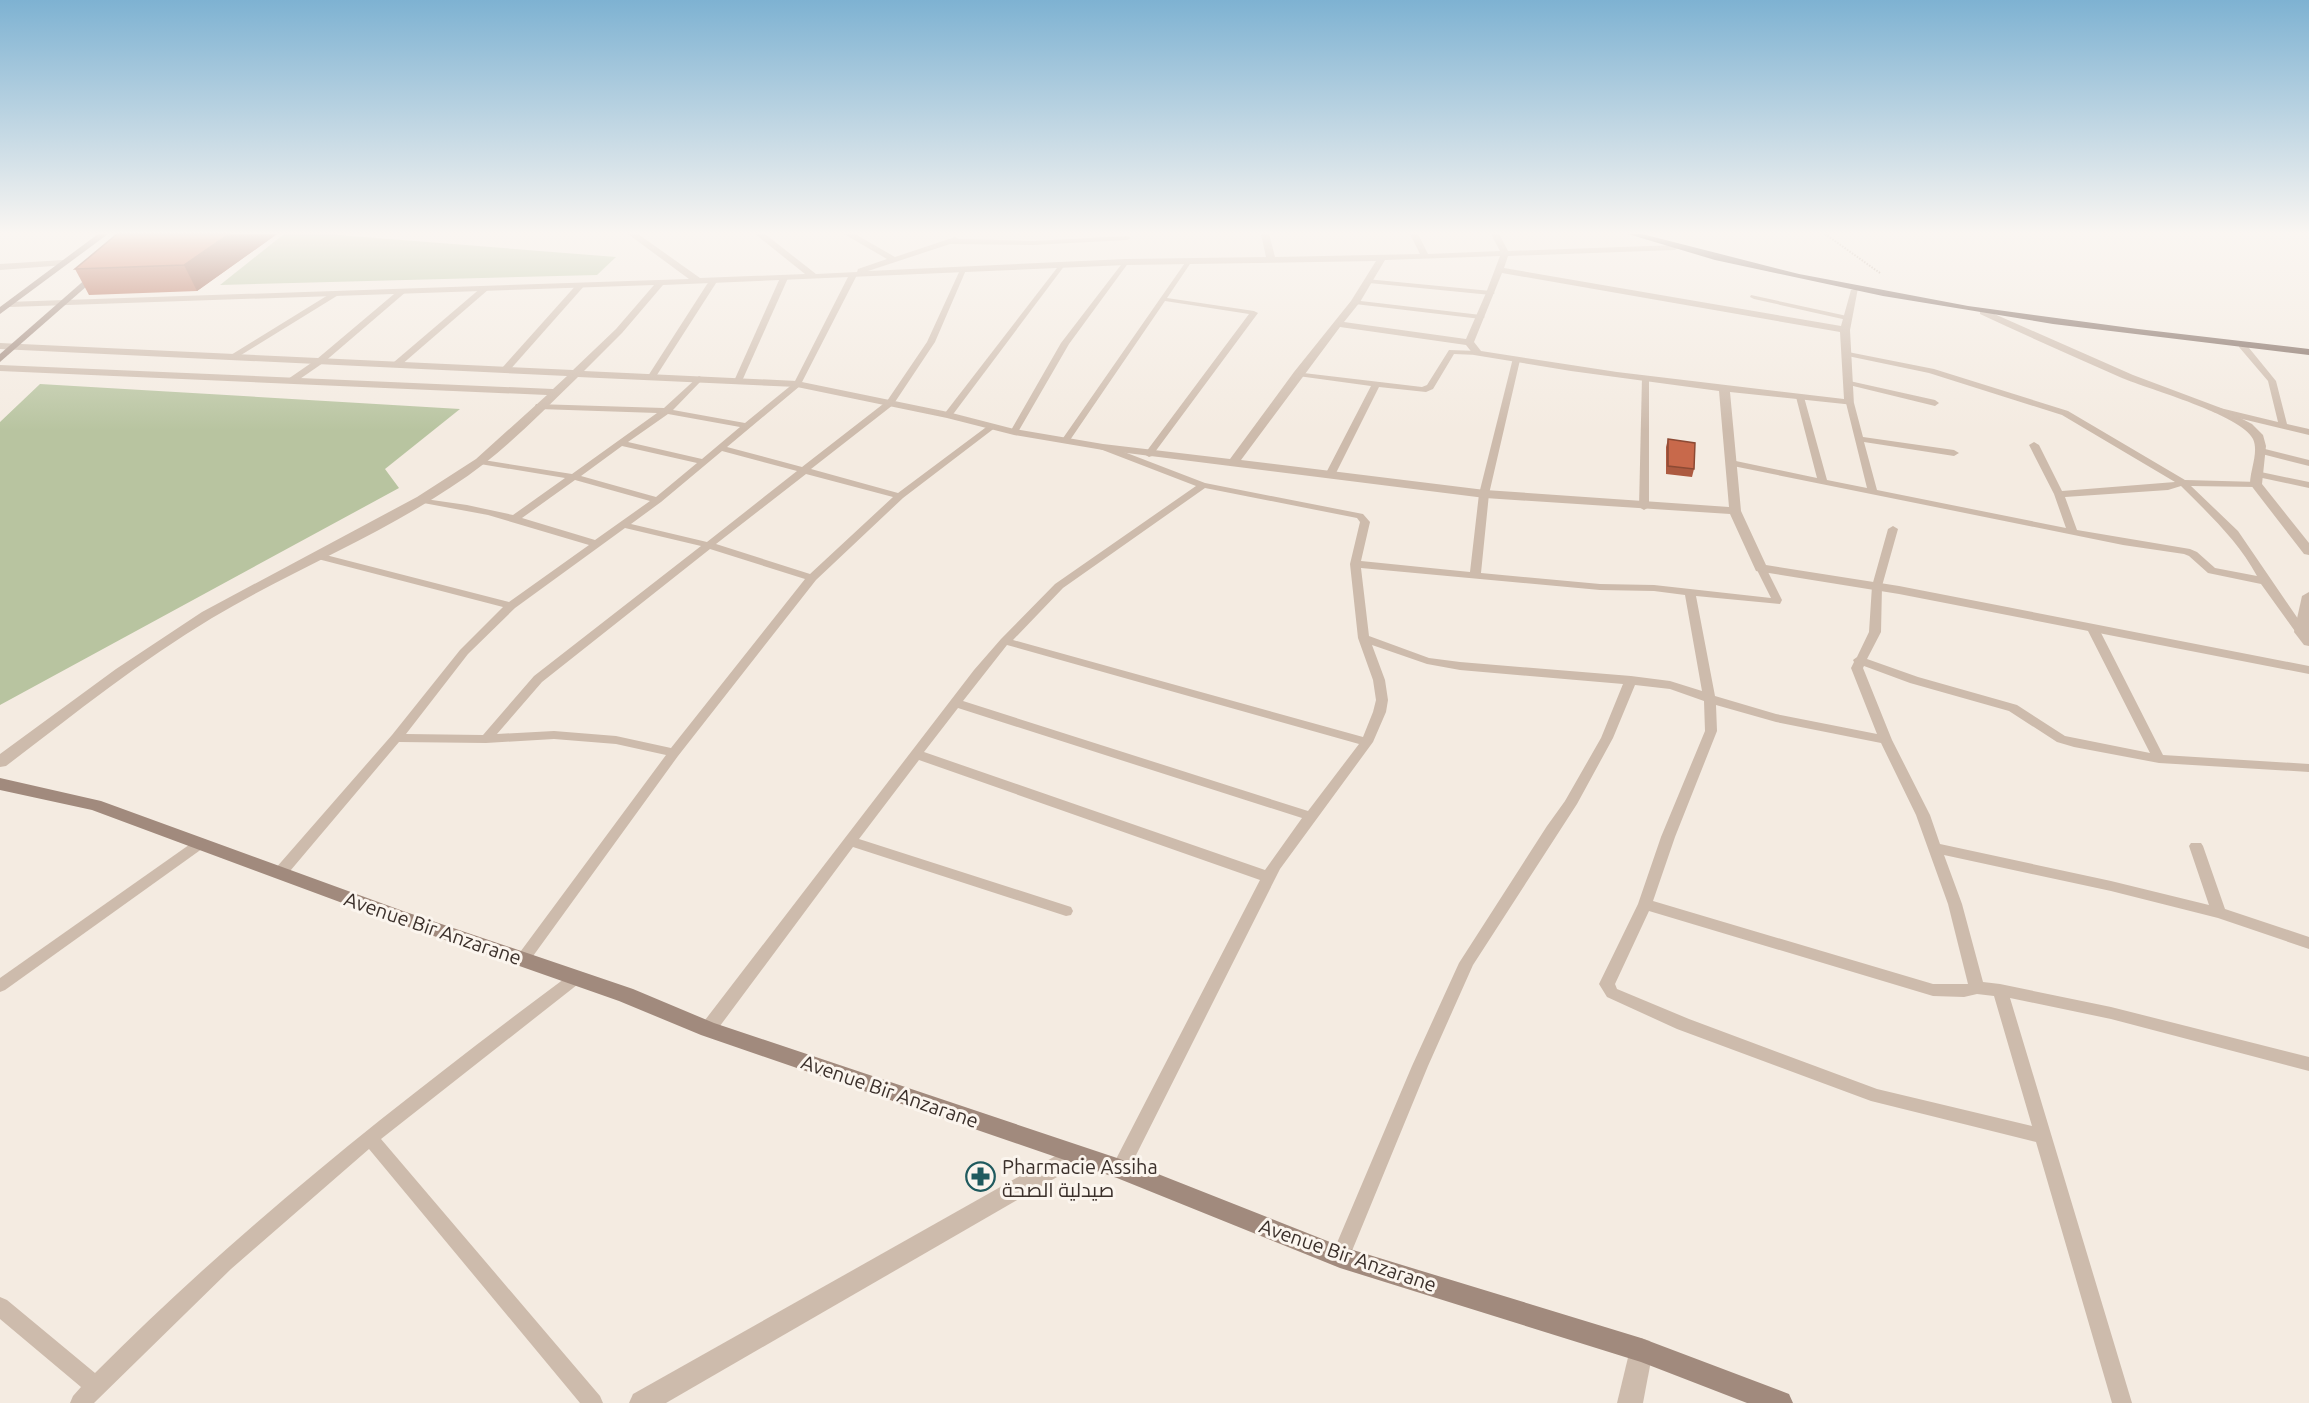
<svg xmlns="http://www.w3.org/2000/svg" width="2309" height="1403" viewBox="0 0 2309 1403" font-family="Ubuntu,Cairo,sans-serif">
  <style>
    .green { fill: #b8c4a0 }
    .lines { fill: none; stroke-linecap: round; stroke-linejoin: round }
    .path { stroke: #b9a596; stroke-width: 2; stroke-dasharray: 1.5 1.5; stroke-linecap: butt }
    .lane { fill: #cdbbac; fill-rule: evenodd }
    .street { fill: #cdbbac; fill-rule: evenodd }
    .secondary { fill: #a18a7d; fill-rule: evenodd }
    .primary { fill: #7d675c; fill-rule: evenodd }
    .wall { fill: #ac5a40 }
    .shaded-wall { fill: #8c4a34 }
    .building { fill: #c8694b; stroke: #8c4a34; stroke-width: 1.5 }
    .labels { text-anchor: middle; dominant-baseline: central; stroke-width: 6; stroke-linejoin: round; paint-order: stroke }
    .near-street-label { font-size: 20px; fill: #3b302b; stroke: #fbf5ee }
    .near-poi-label { font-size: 20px; fill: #3b302b; stroke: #fbf5ee; text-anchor: start }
  </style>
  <rect width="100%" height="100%" fill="#f4ebe1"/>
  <g class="green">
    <path d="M284,234H326L616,257L597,275L220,285Z"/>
    <path d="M40,384L460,409L385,469L399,488L0,705V422Z"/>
  </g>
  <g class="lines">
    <path class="path" d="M1825,234L1880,273"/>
    <g class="lane">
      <path d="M1187,260L1192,261L1167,298L1254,311L1258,313L1152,456L1149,457L1144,454L1146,452L1249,314L1165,301L1068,443H1062L1061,441Z"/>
      <path d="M1124,261L1129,262L1069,344L1018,432L1017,434H1011L1010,432L1061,343Z"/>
      <path d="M1060,264L1065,265L951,417H945V413Z"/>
      <path d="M963,268L966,270L935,342L893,405L811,469L898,493L989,425L996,427L903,498L816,580L678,756L528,963L523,965L518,963L515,959L666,755L616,744L554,739L486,743L399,742L285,877L280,878L275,877L273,873L275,869L392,735L460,650L503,607L314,558L313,556L314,554L318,553L509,602L589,545L488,515L418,502V498L467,505L513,515L565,478L480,464L477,463V459L572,474L657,413L539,409L535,406L536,404L664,408L699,376L703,378L702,380L673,410L745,423L794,383L849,275L855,274L857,275L800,386L727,447L802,467L887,401L927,342L960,270ZM668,414L740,427L702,459L628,442ZM622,446L697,463L656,497L581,476ZM722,451L797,471L707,542L631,524L661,502ZM806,474L893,497L810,574L716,544ZM575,480L650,501L595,540L522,518ZM625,528L701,546L534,676L483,735L406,734L468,654L515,608ZM710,549L805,579L671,748L616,736L554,731L497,734L542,682Z"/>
      <path d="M784,276L788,278L742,381L735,383L734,381L780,278Z"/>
      <path d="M711,278L718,280L655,378H649L648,376Z"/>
      <path d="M1366,279L1491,291L1495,293L1491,295L1369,283H1366Z"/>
      <path d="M578,283L585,285L508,372H502V368Z"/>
      <path d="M482,287L489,289L400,366H394V362Z"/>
      <path d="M400,289L407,291L323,363L294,383H288V379L317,359Z"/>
      <path d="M333,292L340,294L233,360L226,358Z"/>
      <path d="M1751,295L1847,316L1851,318L1847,320L1754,299L1750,297Z"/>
      <path d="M1352,300L1481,315L1485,317L1481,319L1355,304H1352Z"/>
      <path d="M2239,343H2245L2276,381L2287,424L2309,429V435L2213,412L2212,410L2216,407L2278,422L2268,381L2239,347Z"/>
      <path d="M1449,350L1478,351L1482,353L1478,355L1454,354L1433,389L1426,392L1379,387L1336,473L1331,476L1328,475L1326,473L1371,386L1298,376L1294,374L1295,372L1422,387L1427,385Z"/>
      <path d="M1843,351L1934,369L2068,411L2185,480L2259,482V486L2256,487L2191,486L2238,531L2307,632L2305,634H2297L2261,584L2208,573L2189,556L2184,554L2123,545L1728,465V461L1731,460L1817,478L1796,397L1800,394L1804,397L1827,480L1867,488L1846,403L1850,400L1854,403L1863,437L1954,450L1959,453L1954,456L1864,442L1877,490L2066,528L2054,494L2029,445L2034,442L2039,445L2062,491L2175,482L2062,415L1929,373L1843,355ZM2181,486C2210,515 2238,541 2257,576L2215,568L2197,552L2190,549L2077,530L2065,497L2168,490Z"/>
      <path d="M1513,358L1520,360L1489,494L1481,573L1600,584L1654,585L1771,598L1756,568L1761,565L1765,566L1782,600L1780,604L1696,596L1715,696L1776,714L1877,734L1851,668L1854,662L1853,660L1857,657L1869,632L1872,586L1888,529L1893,526L1898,529L1882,586L1881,632L1867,659L1918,677L2017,705L2065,736L2150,753L2087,629L2093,626L2099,629L2163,755L2309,764V772L2159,763L2074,747L2057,742L2009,711L1910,683L1864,666L1863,668L1892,740L1930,815L1940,844L2111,881L2209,905L2189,846L2191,843H2201L2203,846L2225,909L2309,937V949L2218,918L2111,891L1944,855L1962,904L1983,982L2000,984L2111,1007L2309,1057V1071L2111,1019L2010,998L2132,1403H2112L2036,1142L1871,1101L1677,1029L1607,997L1599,984L1638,904L1661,837L1705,731L1704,701L1670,689L1635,685L1613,738L1577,804L1473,965L1428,1066L1347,1263L1340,1266L1333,1263L1331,1257L1412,1066L1459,963L1547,826L1565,801L1601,738L1623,684L1460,670L1427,664L1372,645L1385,680L1388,700L1386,712L1373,742L1280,869L1126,1175L1120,1177L1114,1175L1111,1169L1114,1163L1260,880L919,760L859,839L1071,907L1073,911L1071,915L1066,916L853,847L714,1034L708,1036L702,1034L700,1029L702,1024L974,670L1001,639L1055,584L1196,486L1100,449V445H1106L1205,483L1363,514L1370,522L1361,561L1470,572L1479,494ZM1205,488L1357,518L1360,522L1350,564L1358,638L1373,680L1376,700L1373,712L1363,737L1013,640L1063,588ZM1361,568L1600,590L1654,591L1685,595L1702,691L1670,681L1631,676L1460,662L1429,658L1369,636ZM1007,645L1359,744L1308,811L963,701ZM1716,705L1776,722L1881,743L1916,815L1948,904L1968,984H1933L1653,901L1675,837L1717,731ZM958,708L1302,818L1265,870L924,752ZM1649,911L1933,996L1964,997L1977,994L1994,996L2032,1126L1877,1089L1689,1019L1617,989L1615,984Z"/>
      <path d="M1642,377L1649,379V507L1644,510L1639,507Z"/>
      <path d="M1845,380L1935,400L1939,403L1935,406L1845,384Z"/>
      <path d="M2261,448L2309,460V466L2258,453V449Z"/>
      <path d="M2256,471L2309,482V488L2253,476L2251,474Z"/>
      <path d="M201,838L206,840L208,843L206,846L5,990L0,992V978L196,840Z"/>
      <path d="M577,971L582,973L585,977L582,981L381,1139L600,1396L603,1403H580L369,1149L231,1269L94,1403H70L73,1396L81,1387L0,1319V1297L7,1300L95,1373C242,1225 405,1097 572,973Z"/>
    </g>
    <g class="street">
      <path d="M628,234H638L700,278L805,274L755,234H765L816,274L857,272L858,269L887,259L844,234H855L895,257L955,237L959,239L1033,241L1127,236L1131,238L1127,240L1033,245L950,244L868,271L1126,259L1266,257L1261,234H1269L1275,257L1420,254L1410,234H1418L1428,254L1500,251L1491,234H1499L1508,251L1678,245L1679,247L1675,250L1508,256L1504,268L1841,326L1851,290L1858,288L1850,330L1854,405L1730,392L1741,511L1766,565L1899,586L2309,666V674L1899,594L1756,571L1730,514L1485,498L1103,450L1014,435L947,418L797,387L578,377C548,406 518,437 485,463C402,527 301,565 212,618C140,661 73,715 6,766L0,767V754L116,669L202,612L417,497L476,459L547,395L0,371V365L553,389L567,376L0,349V343L573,370L616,329L654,285L10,307L7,306V302L689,279ZM1500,256L1486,293L1466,339L1344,322L1360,302L1385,260ZM1376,261L1351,301L1294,372L1230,459L1103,444L1014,429L948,412L797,381L584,371L622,333L663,285L1126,265ZM1502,273L1840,332L1844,399L1617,372L1481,351L1474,342ZM1340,327L1466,345L1474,355L1571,371L1719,391L1729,507L1485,490L1241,460Z"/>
      <path d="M63,260L67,263L66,265L0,270V264Z"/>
      <path d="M1983,309L2133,375L2221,408L2252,424L2263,435L2266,446L2262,484L2309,543V555L2304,554L2250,484C2250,470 2259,452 2253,439C2242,415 2148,389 2122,378C2074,357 2027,336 1980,314V310Z"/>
      <path d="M2309,592V646L2304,645L2294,632L2302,596Z"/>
      <path d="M1075,1145L1083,1148L1086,1155L1083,1162L666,1403H629L633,1394Z"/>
      <path d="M1641,1338L1650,1341L1653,1350L1643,1403H1617L1632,1341Z"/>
    </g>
    <g class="secondary">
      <path d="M98,234H108L0,314V307Z"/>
      <path d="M96,270L103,272L0,362V354Z"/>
      <path d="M0,778L101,801L403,911L633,989L714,1023L1120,1159L1340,1246L1641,1338L1789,1394L1793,1403H1747L1641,1362L1340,1268L1117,1178L701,1035L619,1001L391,921L92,810L0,790Z"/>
    </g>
    <path class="primary" d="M1628,234H1642L1799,274L1968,306L2138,329L2309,349V355L2053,324L1883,296L1715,260Z"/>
  </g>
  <g class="wall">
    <path d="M277,234L197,291L89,295L75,269Z"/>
    <path d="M1668,439L1694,469L1692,477L1666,474V447Z"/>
  </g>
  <path class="shaded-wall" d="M229,234H277L197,291L184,265Z"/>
  <g class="building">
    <path d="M117,234H229L184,265L75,269Z"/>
    <path d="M1668,439L1695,443L1694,469L1668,466Z"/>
  </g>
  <linearGradient id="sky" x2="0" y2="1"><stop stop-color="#7eb2d2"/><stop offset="0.54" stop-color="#faf6f2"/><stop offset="1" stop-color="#faf6f2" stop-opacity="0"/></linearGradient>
  <rect width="2309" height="431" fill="url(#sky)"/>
  <defs>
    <symbol id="pharmacy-ring" viewBox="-11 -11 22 22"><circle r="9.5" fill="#fbf5ee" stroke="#1f5a5e" stroke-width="1.5"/><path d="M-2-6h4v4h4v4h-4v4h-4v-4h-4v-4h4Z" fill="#1f5a5e"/></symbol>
  </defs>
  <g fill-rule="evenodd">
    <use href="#pharmacy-ring" x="964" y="1160" width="33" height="33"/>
  </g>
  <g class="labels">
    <g class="near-street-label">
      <text transform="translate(433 928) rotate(19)">Avenue Bir Anzarane</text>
      <text transform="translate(890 1091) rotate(19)">Avenue Bir Anzarane</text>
      <text transform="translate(1348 1255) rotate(19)">Avenue Bir Anzarane</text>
    </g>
    <g class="near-poi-label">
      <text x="1002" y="1166">Pharmacie Assiha<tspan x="1002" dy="23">صيدلية الصحة</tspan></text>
    </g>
  </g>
</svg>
